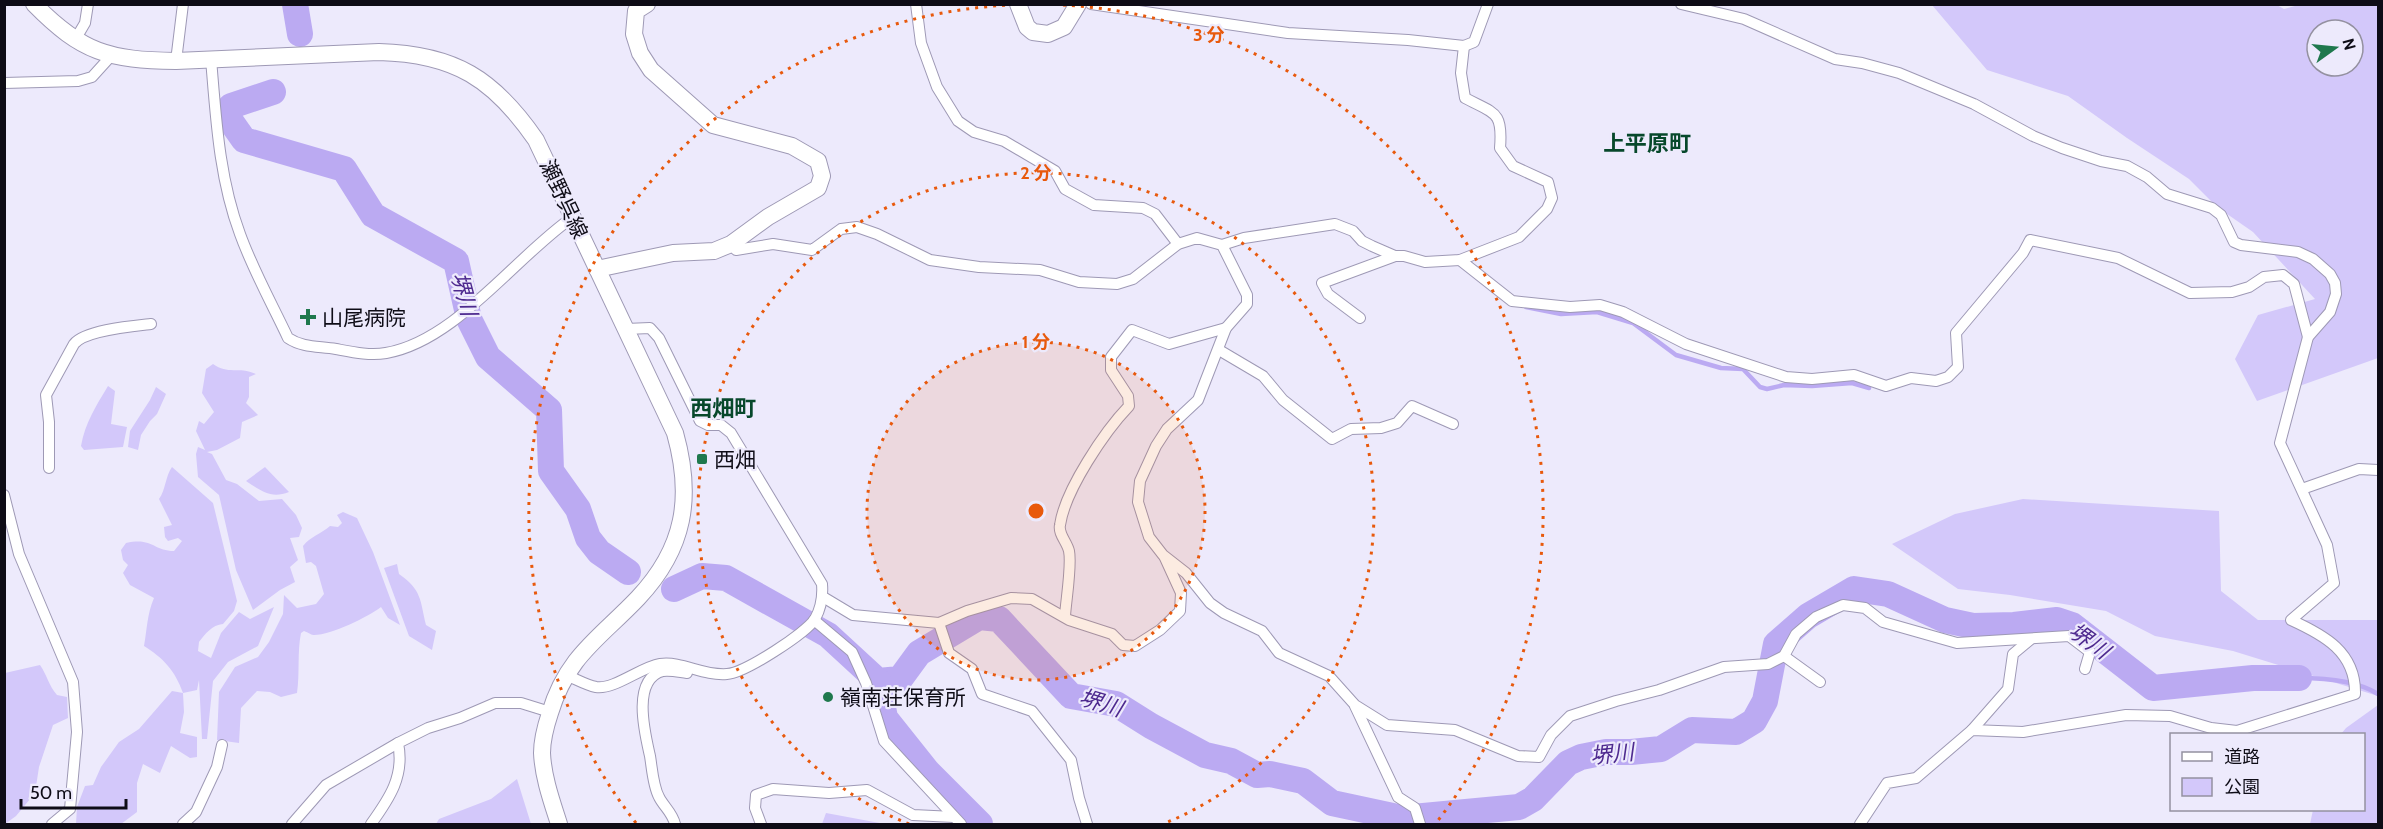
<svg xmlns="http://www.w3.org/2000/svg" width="2383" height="829" viewBox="0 0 2383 829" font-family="Cabin,'Noto Sans JP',sans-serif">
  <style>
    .green { fill: #d3c8fa; fill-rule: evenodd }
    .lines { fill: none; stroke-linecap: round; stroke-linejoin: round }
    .stream { stroke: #bbaaf2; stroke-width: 4.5 }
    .river { stroke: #bbaaf2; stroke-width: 26 }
    .street-casing { stroke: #9e99b5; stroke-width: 12 }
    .secondary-casing { stroke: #9e99b5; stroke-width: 18 }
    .street { stroke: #fff; stroke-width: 10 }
    .secondary { stroke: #fff; stroke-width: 16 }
    .ring { fill: none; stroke: #e8590c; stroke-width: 3; stroke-dasharray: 3 6 }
    .poi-dot { fill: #1f784d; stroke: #edeafc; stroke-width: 2 }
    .labels { text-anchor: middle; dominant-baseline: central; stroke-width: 4.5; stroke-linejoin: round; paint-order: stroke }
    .street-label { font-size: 21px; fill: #0e0c16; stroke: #edeafc }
    .poi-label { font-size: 21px; fill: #0e0c16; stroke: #edeafc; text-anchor: start }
    .neighbourhood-label { font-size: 22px; font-weight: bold; fill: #07482b; stroke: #edeafc }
    .water-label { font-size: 22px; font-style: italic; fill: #4e2a8f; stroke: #edeafc }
    .centre { fill: #e8590c; stroke: #edeafc; stroke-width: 3 }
    .ring-label { font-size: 18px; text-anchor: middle; font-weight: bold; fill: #e8590c; stroke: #edeafc; stroke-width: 4.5; stroke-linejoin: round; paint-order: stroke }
  </style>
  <rect width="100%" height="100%" fill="#edeafc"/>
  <g class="green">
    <path d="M2275,4L2284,9L2302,4L2378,5V358L2257,401L2235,359L2258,315L2315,299L2253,232L2217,207L2189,179L2127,138L2068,96L1987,70L1932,5ZM2317,30H2353V66H2317Z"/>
    <path d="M213,364C228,375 238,366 256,374L249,377V397L246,403L258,415L242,422L240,438L217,450L207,452L212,454L226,480L237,484L259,501L282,499L296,515L302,528L299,537L290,538L298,560L290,567L295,582L280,590L253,610L236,570L219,495L198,477L196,454L198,447L205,450L196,431L199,421L204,424L214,412L202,393L206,369Z"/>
    <path d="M108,386L115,391L111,424L127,427L123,447L84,450L81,446C85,423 96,406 108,386Z"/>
    <path d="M156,387L166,394L157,414L150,421L141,435L138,450L128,447L130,431L150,400Z"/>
    <path d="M172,467L213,503L237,601L234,611L223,624C212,625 205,634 199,642L198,651L211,658L221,633L239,612L250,619L274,607L258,646L228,662L213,681L207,739H202L199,680L197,690L183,693L184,712L180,733L197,737V757L190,758L171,746L160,773L143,764L137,783V812L121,824H76L77,807L85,786L93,785L101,767L119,742L139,729L172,691L183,693C175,670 163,658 144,646C147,630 147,614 154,598L130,585L123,573L128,565L123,560L121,550L126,543C153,537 153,551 174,551L182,541L178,538L168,541L165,537L164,527L172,525L159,499C166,489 165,477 172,467Z"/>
    <path d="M265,467L289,492C271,499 261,491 246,481Z"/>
    <path d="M2023,499L2219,511L2221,591L2258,620H2378V696L2233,651L2155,636L2106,611L2010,595L1958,589L1892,544L1955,514Z"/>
    <path d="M343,512L357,518L373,552L400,625L388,618L381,607C368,617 329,636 313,635C312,635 305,631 304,631L301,633C297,653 300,673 297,693L281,697L270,692L257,691L241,708L239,743L217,740L219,692L235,667L258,657L269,642L283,614L284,595L297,608L316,604L324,594L316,566L311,562L306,563L303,546C311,536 321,534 330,526L338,527L342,523L337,515Z"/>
    <path d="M397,564L399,574C422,590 420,600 426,625L436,631L432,650L409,636L384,568Z"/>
    <path d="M40,665C47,675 49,686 57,695L67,697L68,718L53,725L39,767L35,793L16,816L5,824V673Z"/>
    <path d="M2378,705V824H2310L2313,810H2364V734H2341L2346,728Z"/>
    <path d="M517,779L531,824H436L439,819L491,799Z"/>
    <path d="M826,813L885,824H822Z"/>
  </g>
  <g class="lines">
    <g class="stream">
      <path d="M1526,307L1561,314L1597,312L1633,323L1676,355L1721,368L1743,369L1760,387L1767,389L1784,385L1812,386L1852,383L1869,388"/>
      <path d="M2299,678C2324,678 2356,680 2378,694"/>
    </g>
    <g class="river">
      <path d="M295,4L300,34"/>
      <path d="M273,92L231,106L225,113L244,140L344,169L373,215L456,261L469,319L488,357L549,410L551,471L578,509L588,538L599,552L628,572"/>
      <path d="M674,589L702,576L726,578L828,635L878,681L900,679L919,653L979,617L999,619L1071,696L1116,704L1151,726L1205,755L1231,761L1257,775L1270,774L1303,781L1332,803L1402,818L1519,807L1533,799L1568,763L1581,757L1606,752H1631L1661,749L1692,730L1736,732L1754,721L1765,701L1776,644L1808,616L1854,589L1888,594L1945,620L1973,626L2014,625L2057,620L2072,625L2153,688L2253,678H2299"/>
      <path d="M878,681L885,718L928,772L980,824"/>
    </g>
    <defs>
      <g id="street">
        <path d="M916,4L921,43L937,87L958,121L974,132L1004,141L1055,171L1065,189L1094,205L1143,208L1155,214L1178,244"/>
        <path d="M1091,4L1288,33L1408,40L1464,46L1474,42L1488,4"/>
        <path d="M1681,4L1744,19L1835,59L1862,63L1899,73L1974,104L2033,136L2062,148L2101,161L2127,166L2147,177L2167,194L2212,208L2221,215L2234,242L2241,245L2298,252L2313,259L2330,274L2335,283L2336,294L2330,312L2308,337L2280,443L2327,545L2334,583L2291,620C2324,635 2356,652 2355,694L2237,731L2211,728L2170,716L2126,715L2023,732L1972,730L1916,778L1887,783L1860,824"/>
        <path d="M75,40L85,23L88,4"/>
        <path d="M211,59C216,118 219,178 240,234C253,270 272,304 288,338C303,348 319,346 336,349C352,352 370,356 386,353C456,341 516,256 573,217"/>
        <path d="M176,61L183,4"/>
        <path d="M4,83L78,81L92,77L111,56"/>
        <path d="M731,244L736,250L773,244L812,250L841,229L857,227L877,234L930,260L979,267L1040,270L1079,282L1117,284L1133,279L1178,244L1197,238L1222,245L1247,295V304L1226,328L1198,400L1167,429L1156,446L1140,481L1138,502L1149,537L1163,555L1186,573L1210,603L1224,613L1262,631L1279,653L1329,676L1355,705L1387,725L1455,730L1518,756L1539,757L1551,735L1570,716L1616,701L1659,690L1724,667L1768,664L1784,656L1796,634L1816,617L1843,605L1865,608L1883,622L1957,643L2069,636L2090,652L2085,669"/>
        <path d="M1222,245L1244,238L1335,224L1353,231L1362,241L1372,246L1395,256H1404L1425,262L1460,260L1519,237L1547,209L1552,198L1548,182L1513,166L1500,148C1503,111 1495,114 1465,98L1461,73L1464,46"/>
        <path d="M1460,260L1512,301L1570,307L1600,305L1623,312L1686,344L1786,377L1812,379L1854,375L1886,386L1911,378L1936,381L1948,377L1958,367L1956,333L2023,253L2030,240L2118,258L2190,293L2232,292L2249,287L2264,277L2283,275L2294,284L2308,337"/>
        <path d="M1360,318L1328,294L1322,283L1395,256"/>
        <path d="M1219,350L1263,376L1283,400L1332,439L1351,429L1381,428L1397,423L1412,406L1453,424"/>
        <path d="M49,468V422L46,395L74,344C85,330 133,326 151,324"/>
        <path d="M2302,489L2359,469L2378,470"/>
        <path d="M4,495L19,554L73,682L77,732L70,809L52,824"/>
        <path d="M823,597L853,615L939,623L967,611L1011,598L1032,599L1069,620L1112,634L1123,645L1135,646L1160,630L1180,611L1181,593L1165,558"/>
        <path d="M1065,616C1066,600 1072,565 1069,551C1067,542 1058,534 1060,525C1065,490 1105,431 1129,406L1128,396L1111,370V357L1132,330L1169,344L1226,328"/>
        <path d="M814,620L852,652L866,683L884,741L961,824"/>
        <path d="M939,623L949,653L972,669L982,694L1032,711L1071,760L1079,798L1087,824"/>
        <path d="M1784,656L1820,682"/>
        <path d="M566,675C576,679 586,685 596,687C614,690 641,667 660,664C683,661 702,676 727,674C745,673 806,633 815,619C821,608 823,596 822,584L731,433L721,425H708L700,421L659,338L650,328L626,329"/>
        <path d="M1355,706L1398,797L1415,808L1420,824"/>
        <path d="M1972,730L2008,689L2013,654L2031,639"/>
        <path d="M183,824L196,812L217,767L222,745"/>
        <path d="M292,824L326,785L398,743"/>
        <path d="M371,824C389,799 405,776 398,743L428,728L460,718L495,703H521L550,712"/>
        <path d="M675,824C672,812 664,807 659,797C653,786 652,768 650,756C645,734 631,679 663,671C671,670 679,672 687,673"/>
        <path d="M761,824L755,808L756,795L773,789L829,793L867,790L913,815L954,817"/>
      </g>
      <g id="secondary">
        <path d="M34,4C82,53 109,60 176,61L379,52C455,54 494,79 536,140L675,433C693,497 685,548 638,598C600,638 567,656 550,713C546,725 542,740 542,753C543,777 552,802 559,824"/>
        <path d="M1018,4L1027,27L1033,32L1048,34L1064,27L1078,4"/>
        <path d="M597,269L673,253L714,251L731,244L768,217L818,188L822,176L818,161L792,146L713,125L651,70L640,53L634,34L636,11L647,4"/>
      </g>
    </defs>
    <use href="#street" class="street-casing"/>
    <use href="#secondary" class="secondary-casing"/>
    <use href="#street" class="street"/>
    <use href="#secondary" class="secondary"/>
  </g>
  <circle cx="1036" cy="511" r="169" fill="#e8590c" fill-opacity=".12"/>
  <g class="ring">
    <circle cx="1036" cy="511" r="169"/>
    <path d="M909 824A338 338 0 1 1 1163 824"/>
    <path d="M636 823A507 507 0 0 1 1009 5M1063 5A507 507 0 0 1 1436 823"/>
  </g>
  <g class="poi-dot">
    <path d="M305 308h6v6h6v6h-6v6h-6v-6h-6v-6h6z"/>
    <rect x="696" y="453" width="12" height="12" rx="3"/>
    <circle cx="828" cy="697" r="6"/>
  </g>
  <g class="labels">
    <g class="street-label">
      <text transform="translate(564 199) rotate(65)">瀬野呉線</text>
    </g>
    <g class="poi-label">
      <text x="322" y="317">山尾病院</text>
      <text x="714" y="459">西畑</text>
      <text x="840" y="697">嶺南荘保育所</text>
    </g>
    <g class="neighbourhood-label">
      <text x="1647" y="143">上平原町</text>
      <text x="723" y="408">西畑町</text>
    </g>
    <g class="water-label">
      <text transform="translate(464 294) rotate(75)">堺川</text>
      <text transform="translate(2089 641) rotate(35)">堺川</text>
      <text transform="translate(1101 703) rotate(17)">堺川</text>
      <text transform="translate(1612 754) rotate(-6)">堺川</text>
    </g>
  </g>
  <circle cx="1036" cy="511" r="9" class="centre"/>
  <g class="ring-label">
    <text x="1209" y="41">3 分</text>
    <text x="1036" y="179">2 分</text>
    <text x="1036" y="348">1 分</text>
  </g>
  <rect width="2383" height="829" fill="none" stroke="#0e0c16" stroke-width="12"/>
  <rect x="2170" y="733" width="195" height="78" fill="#edeafc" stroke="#9491a0" stroke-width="1.5"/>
  <rect x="2182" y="752" width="30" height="9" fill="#ffffff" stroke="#9491a0" stroke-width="1.5"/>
  <text x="2224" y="763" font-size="18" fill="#0e0c16">道路</text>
  <rect x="2182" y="778" width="30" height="18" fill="#d3c8fa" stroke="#9491a0" stroke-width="1.5"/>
  <text x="2224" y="793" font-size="18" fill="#0e0c16">公園</text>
  <g transform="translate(2335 48) rotate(75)"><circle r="28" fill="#edeafc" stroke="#9491a0" stroke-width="1.5"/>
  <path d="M0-4.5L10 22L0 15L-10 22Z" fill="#1f784d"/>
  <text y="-9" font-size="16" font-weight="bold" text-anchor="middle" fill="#0e0c16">N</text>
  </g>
  <path d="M21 799v9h105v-9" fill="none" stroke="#0e0c16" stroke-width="3"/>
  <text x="30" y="799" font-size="18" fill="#0e0c16" stroke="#edeafc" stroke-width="4.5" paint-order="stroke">50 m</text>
</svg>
